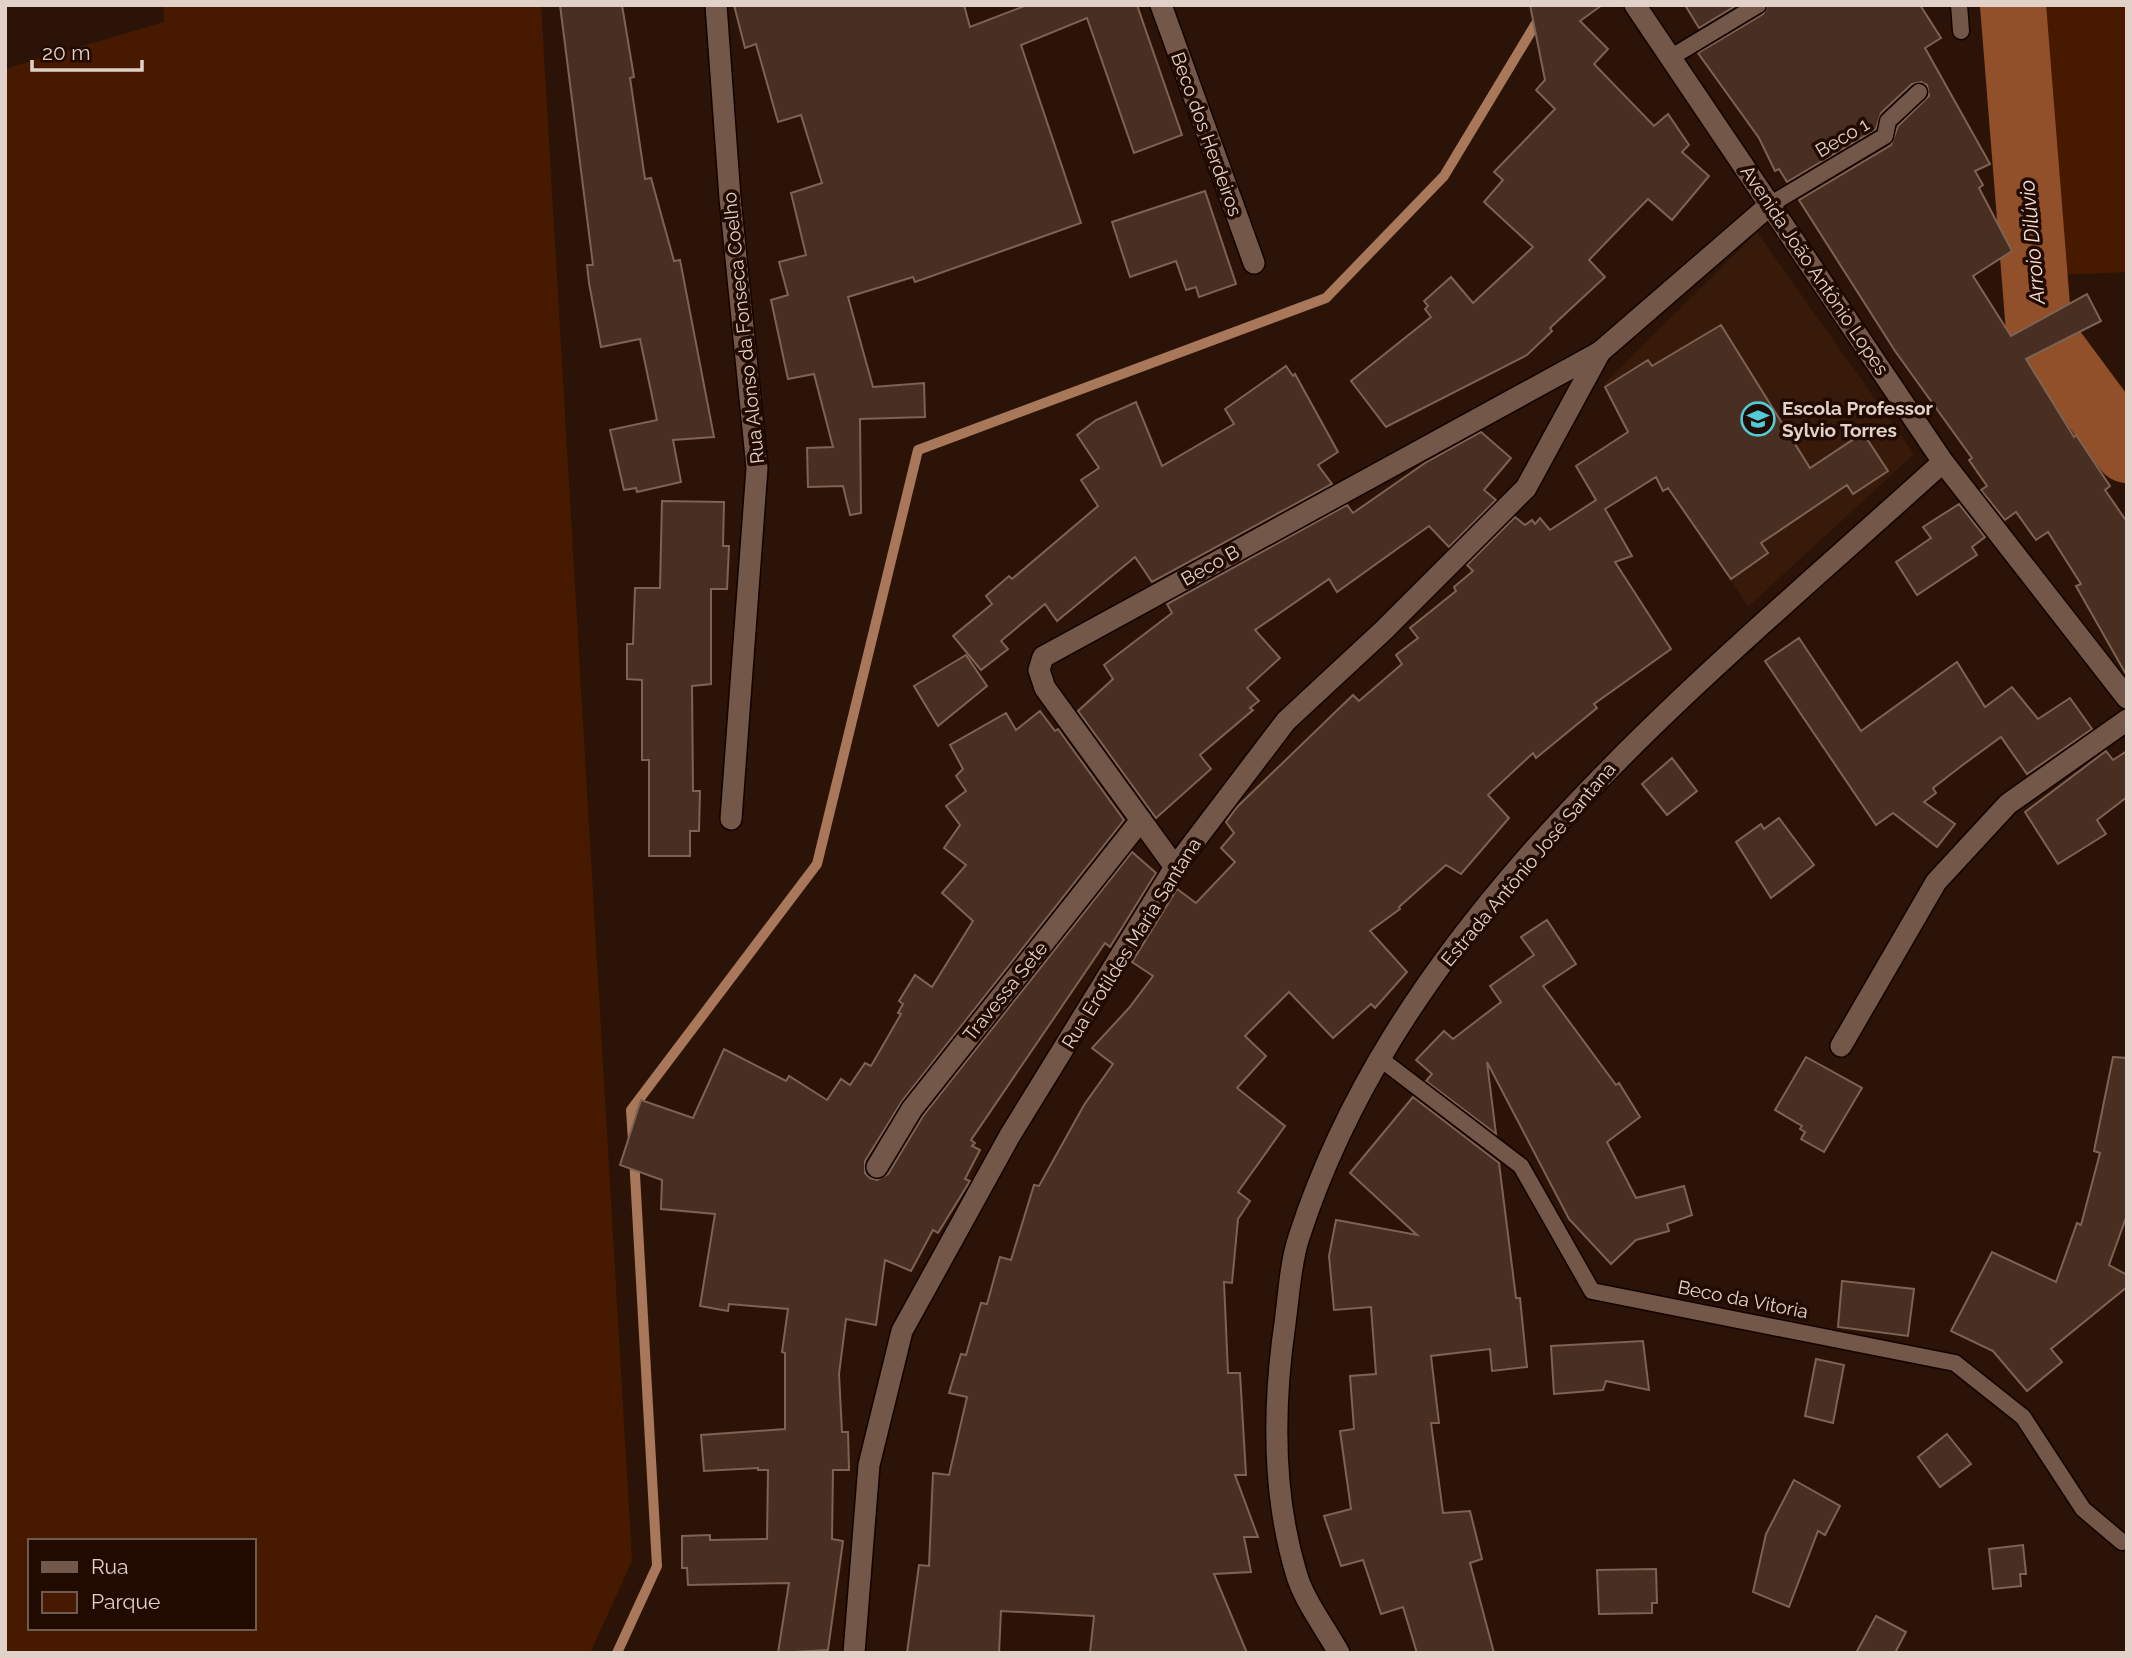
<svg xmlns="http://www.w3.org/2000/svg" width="2132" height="1658" viewBox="0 0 2132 1658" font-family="Raleway,sans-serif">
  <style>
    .built { fill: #371a09 }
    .green { fill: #471a00; fill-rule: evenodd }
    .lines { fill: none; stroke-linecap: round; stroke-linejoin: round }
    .stream { stroke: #a97759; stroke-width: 10 }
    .river { stroke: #915029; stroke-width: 66 }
    .building { fill: #492f22; stroke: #7e6253; stroke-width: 2 }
    .lane-casing { stroke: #120200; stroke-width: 19 }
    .street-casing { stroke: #120200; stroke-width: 24 }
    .lane { stroke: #735748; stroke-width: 16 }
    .street { stroke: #735748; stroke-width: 21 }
    .labels { text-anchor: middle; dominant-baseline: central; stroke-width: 7; stroke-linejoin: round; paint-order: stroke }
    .street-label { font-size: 19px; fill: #e1d1c9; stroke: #210b01 }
    .poi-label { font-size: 19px; font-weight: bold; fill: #e1d1c9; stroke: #210b01; text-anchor: start }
    .water-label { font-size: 21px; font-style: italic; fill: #f4e0d5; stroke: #210b01 }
  </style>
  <rect width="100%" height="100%" fill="#2b1407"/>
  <path class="built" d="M1757,232L1914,454L1748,607L1604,384Z"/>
  <g class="green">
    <path d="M163,5H541L632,1561L590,1653H5V69L164,22ZM30,1541H254V1628H30Z"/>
    <path d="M2034,5H2127V272L2060,275Z"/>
  </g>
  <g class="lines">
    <g class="stream">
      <path d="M633,1141L631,1110L817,864L918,450L1326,298L1444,176L1541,15"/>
      <path d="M617,1653L657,1566L634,1157"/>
    </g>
    <path class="river" d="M2013,5L2039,331L2127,450"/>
  </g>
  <g class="building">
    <path d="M560,5H622L634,77L630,78L645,179L651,178L674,261L680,260L714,437L673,440L681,482L637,492L636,488L624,490L610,430L657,420L640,339L601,347L589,283L587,265H593Z"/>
    <path d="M734,5H964L970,27L1027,5H1137L1182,135L1134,153L1087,18L1021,45L1081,223L915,282L913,277L848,297L873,387L924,383L925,417L860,419L861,513L850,515L843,486L808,487L807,448L833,447L814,374L788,379L771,300L788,295L779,262L806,255L791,193L822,183L801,115L778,122L756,44L745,48Z"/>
    <path d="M1530,5H1602L1580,21L1608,49L1594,64L1654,126L1668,114L1689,145L1682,152L1709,176L1672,220L1648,199L1589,260L1605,277L1550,328L1552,331L1527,355L1386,427L1351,381L1431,317L1425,309L1428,306L1424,301L1451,277L1473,303L1533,247L1484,202L1503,180L1494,172L1555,109L1536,90L1545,80Z"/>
    <path d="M1685,5H1737L1699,28Z"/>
    <path d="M1768,5H1920L1941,38L1925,48L1990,164L1975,171L1983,185L1979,188L2012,251L1973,276L2011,336L2087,294L2101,321L2026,359L2074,437L2076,435L2110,486L2105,490L2127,522V676L2076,586L2081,584L2048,532L2036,540L2016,512L2005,520L1981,490L1987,486L1969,460L1972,458L1895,351L1799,200L1891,145L1898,126L1929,96L1927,85L1921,82L1912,84L1881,113L1876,129L1787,182L1779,169L1775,171L1759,138L1698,53L1763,14Z"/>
    <path d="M1205,191L1236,284L1199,297L1196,287L1186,290L1176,261L1130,277L1112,222Z"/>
    <path d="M1721,325L1810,468L1863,433L1888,471L1853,494L1847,485L1761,543L1768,553L1731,579L1668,488L1663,491L1656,477L1605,509L1632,556L1615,562L1671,649L1594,704L1597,708L1536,758L1533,753L1488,795L1509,818L1461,874L1446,865L1399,907L1400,909L1370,931L1407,972L1375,1008L1371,1004L1333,1038L1289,992L1245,1036L1266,1056L1237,1088L1285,1126L1238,1192L1250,1201L1238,1219L1232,1283L1224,1282L1228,1373H1240L1246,1475H1235L1258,1537H1244L1251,1572L1214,1574L1247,1653H1090L1094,1616L1001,1611L999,1653H907L919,1565L929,1566L933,1473L949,1475L967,1397L949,1393L961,1354L966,1355L981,1303L987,1304L1000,1257L1011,1260L1034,1185L1039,1186L1084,1105L1113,1064L1092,1048L1129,1008L1153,976L1132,962L1177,889L1196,903L1235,862L1221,848L1234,833L1226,822L1237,807L1353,695L1359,701L1402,664L1396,655L1418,638L1410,628L1456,591L1454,587L1473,571L1467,565L1515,517L1525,525L1532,520L1535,524L1540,518L1550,530L1596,500L1576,466L1628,432L1605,387L1648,360L1652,366Z"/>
    <path d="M1286,366L1293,376L1295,374L1338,452L1318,465L1332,484L1152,582L1135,557L1057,621L1045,604L1001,641L1008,649L981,670L953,636L992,604L986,596L1009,576L1012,579L1098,506L1081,480L1099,468L1077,435L1096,420L1136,402L1162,466L1234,424L1225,409Z"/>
    <path d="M1481,432L1511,458L1484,490L1496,500L1449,547L1429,526L1337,592L1329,579L1255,630L1280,658L1247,688L1259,701L1250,708L1253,710L1200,755L1211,769L1156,818L1078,711L1113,679L1104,665L1172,613L1167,604L1347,505L1353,513L1425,463Z"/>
    <path d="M662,501L724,502L723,546H729L727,589H711V684L692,686L693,791H700L699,831H690V856H649V760H642V680L627,679V644H633L635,588H660Z"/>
    <path d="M1959,504L1985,537L1972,547L1977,555L1917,595L1896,562L1931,538L1923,527Z"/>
    <path d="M1799,638L1861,731L1957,662L1985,707L2012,687L2038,719L2070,698L2092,729L2027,774L2001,737L1964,764L1933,788L1936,793L1924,802L1955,824L1937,847L1893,813L1876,825L1765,661Z"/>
    <path d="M966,655L987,686L938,726L914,686Z"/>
    <path d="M1040,711L1055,731L1058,729L1124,820L902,1101L865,1161V1173L870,1178L877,1180L888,1174L923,1116L1132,852L1156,873L1110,947L1105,943L971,1140L975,1143L972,1146L980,1150L965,1179L970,1181L938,1233L933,1230L911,1271L885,1260L876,1325L846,1319L839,1374L842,1432H848L849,1470H833L832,1539L843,1541L828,1650L778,1653L789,1583L688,1585L687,1568H682V1536L710,1535V1540L767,1539L768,1470H758V1468L704,1471L701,1435L785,1429V1353L782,1352L788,1309L729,1304L728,1311L700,1306L715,1214L661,1209L662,1180L620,1165L641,1100L693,1118L724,1049L786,1081L789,1076L827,1100L841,1079L850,1085L865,1063L871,1066L901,1014L898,1013L903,1004L899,1001L915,975L932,987L973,921L942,893L966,865L944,848L960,825L946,806L966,791L956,776L963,769L950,745L1006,713L1016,730Z"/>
    <path d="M2106,751L2113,760L2127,751V797L2097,820L2106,834L2058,864L2025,812Z"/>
    <path d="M1672,758L1697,791L1667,815L1642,784Z"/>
    <path d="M1779,818L1814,865L1771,898L1736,842L1761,824L1764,829Z"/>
    <path d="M1547,920L1576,964L1543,986L1616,1085L1619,1083L1640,1117L1607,1142L1636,1198L1684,1186L1692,1215L1667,1224L1669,1231L1636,1240L1611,1264L1569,1219L1487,1062L1496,1134L1426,1081L1432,1074L1416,1060L1444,1031L1453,1039L1501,1002L1490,986L1534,955L1521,937Z"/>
    <path d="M1806,1057L1862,1088L1824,1152L1801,1139L1805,1132L1800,1129L1802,1126L1775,1110Z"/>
    <path d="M2113,1057L2127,1058V1215L2109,1265L2127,1275V1287L2051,1349L2062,1362L2027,1391L1993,1351L1951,1331L1992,1252L2056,1282L2077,1223L2081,1225L2100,1153L2094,1151Z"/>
    <path d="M1413,1097L1499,1163L1516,1298H1520L1527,1367L1492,1371L1490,1349L1431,1356L1439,1423H1431L1443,1513L1470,1511L1482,1559L1470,1563L1494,1653H1417L1403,1607L1381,1614L1363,1560L1341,1566L1324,1516L1351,1509L1340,1431L1354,1429L1350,1376L1376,1374L1371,1307L1334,1310L1329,1256L1336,1220L1417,1235L1350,1173Z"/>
    <path d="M1842,1281L1914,1289L1908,1336L1838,1327Z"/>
    <path d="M1643,1341L1649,1390L1606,1381L1603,1390L1554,1394L1551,1346Z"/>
    <path d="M1816,1359L1844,1365L1833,1423L1805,1416Z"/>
    <path d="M1947,1434L1971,1464L1940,1487L1918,1457Z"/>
    <path d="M1794,1480L1840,1506L1825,1535L1818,1531L1789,1607L1753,1592L1766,1534Z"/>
    <path d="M2023,1545L2026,1574H2020L2021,1586L1993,1589L1989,1549Z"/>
    <path d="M1656,1569L1657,1603H1652V1613L1599,1614L1597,1570Z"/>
    <path d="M1876,1616L1906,1632L1895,1653H1856Z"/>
  </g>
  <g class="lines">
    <defs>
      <g id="lane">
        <path d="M1959,5L1961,31"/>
        <path d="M1670,58L1758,5"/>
        <path d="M1771,204L1885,136L1888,121L1919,92"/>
        <path d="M1378,1057L1521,1166L1592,1291L1955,1363L2023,1417L2083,1509L2122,1542L2127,1541"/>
      </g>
      <g id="street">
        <path d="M716,5L730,198L757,468L731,819"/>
        <path d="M1161,5L1254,263"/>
        <path d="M1635,5L1943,462L2127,698"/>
        <path d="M1175,867L1045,688L1039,670L1043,657L1600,352"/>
        <path d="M1841,1046L1936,882L2008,804L2127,720"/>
        <path d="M877,1167L912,1109L1141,820"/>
        <path d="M854,1653L869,1465L902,1331L1009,1137L1175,867L1286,721L1384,630L1526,488L1600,352L1771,204"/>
        <path d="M1339,1653C1326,1629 1305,1602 1297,1576C1272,1495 1273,1406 1285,1323C1289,1295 1290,1264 1299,1237C1404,913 1700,683 1943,462"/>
      </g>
    </defs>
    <use href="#lane" class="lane-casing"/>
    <use href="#street" class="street-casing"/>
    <use href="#lane" class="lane"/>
    <use href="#street" class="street"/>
  </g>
  <defs>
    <symbol id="school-ring" viewBox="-11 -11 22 22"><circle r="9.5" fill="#210b01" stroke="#52cbd9" stroke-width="1.5"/><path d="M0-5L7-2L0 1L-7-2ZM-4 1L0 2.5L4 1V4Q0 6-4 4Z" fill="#52cbd9"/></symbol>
  </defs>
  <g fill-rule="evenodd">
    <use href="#school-ring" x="1739" y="400" width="38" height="38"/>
  </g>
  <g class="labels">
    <g class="street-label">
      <text transform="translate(1207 134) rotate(70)">Beco dos Herdeiros</text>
      <text transform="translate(1842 137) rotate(-31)">Beco 1</text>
      <text transform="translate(1815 270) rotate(56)">Avenida João Antônio Lopes</text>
      <text transform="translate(743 328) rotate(-96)">Rua Alonso da Fonseca Coelho</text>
      <text transform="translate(1210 565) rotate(-29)">Beco B</text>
      <text transform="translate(1528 864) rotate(-50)">Estrada Antônio José Santana</text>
      <text transform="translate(1131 943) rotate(-58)">Rua Erotildes Maria Santana</text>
      <text transform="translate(1005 991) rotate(-51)">Travessa Sete</text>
      <text transform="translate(1743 1299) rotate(11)">Beco da Vitoria</text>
    </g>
    <g class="poi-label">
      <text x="1782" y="408">Escola Professor<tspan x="1782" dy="22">Sylvio Torres</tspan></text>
    </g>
    <g class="water-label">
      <text transform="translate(2032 242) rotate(-95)">Arroio Dilúvio</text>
    </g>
  </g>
  <rect width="2132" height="1658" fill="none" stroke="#e1d1c9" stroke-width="14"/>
  <rect x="28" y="1539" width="228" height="91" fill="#210b01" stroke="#6e5a51" stroke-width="2"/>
  <rect x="42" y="1562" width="35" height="10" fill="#735748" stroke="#6e5a51" stroke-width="2"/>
  <text x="91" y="1574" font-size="21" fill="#e1d1c9">Rua</text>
  <rect x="42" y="1592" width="35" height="21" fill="#471a00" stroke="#6e5a51" stroke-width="2"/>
  <text x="91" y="1609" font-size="21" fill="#e1d1c9">Parque</text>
  <path d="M32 60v10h110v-10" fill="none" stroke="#e1d1c9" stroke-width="3.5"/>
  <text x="42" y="60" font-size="21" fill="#e1d1c9" stroke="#210b01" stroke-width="5" paint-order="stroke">20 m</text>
</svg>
